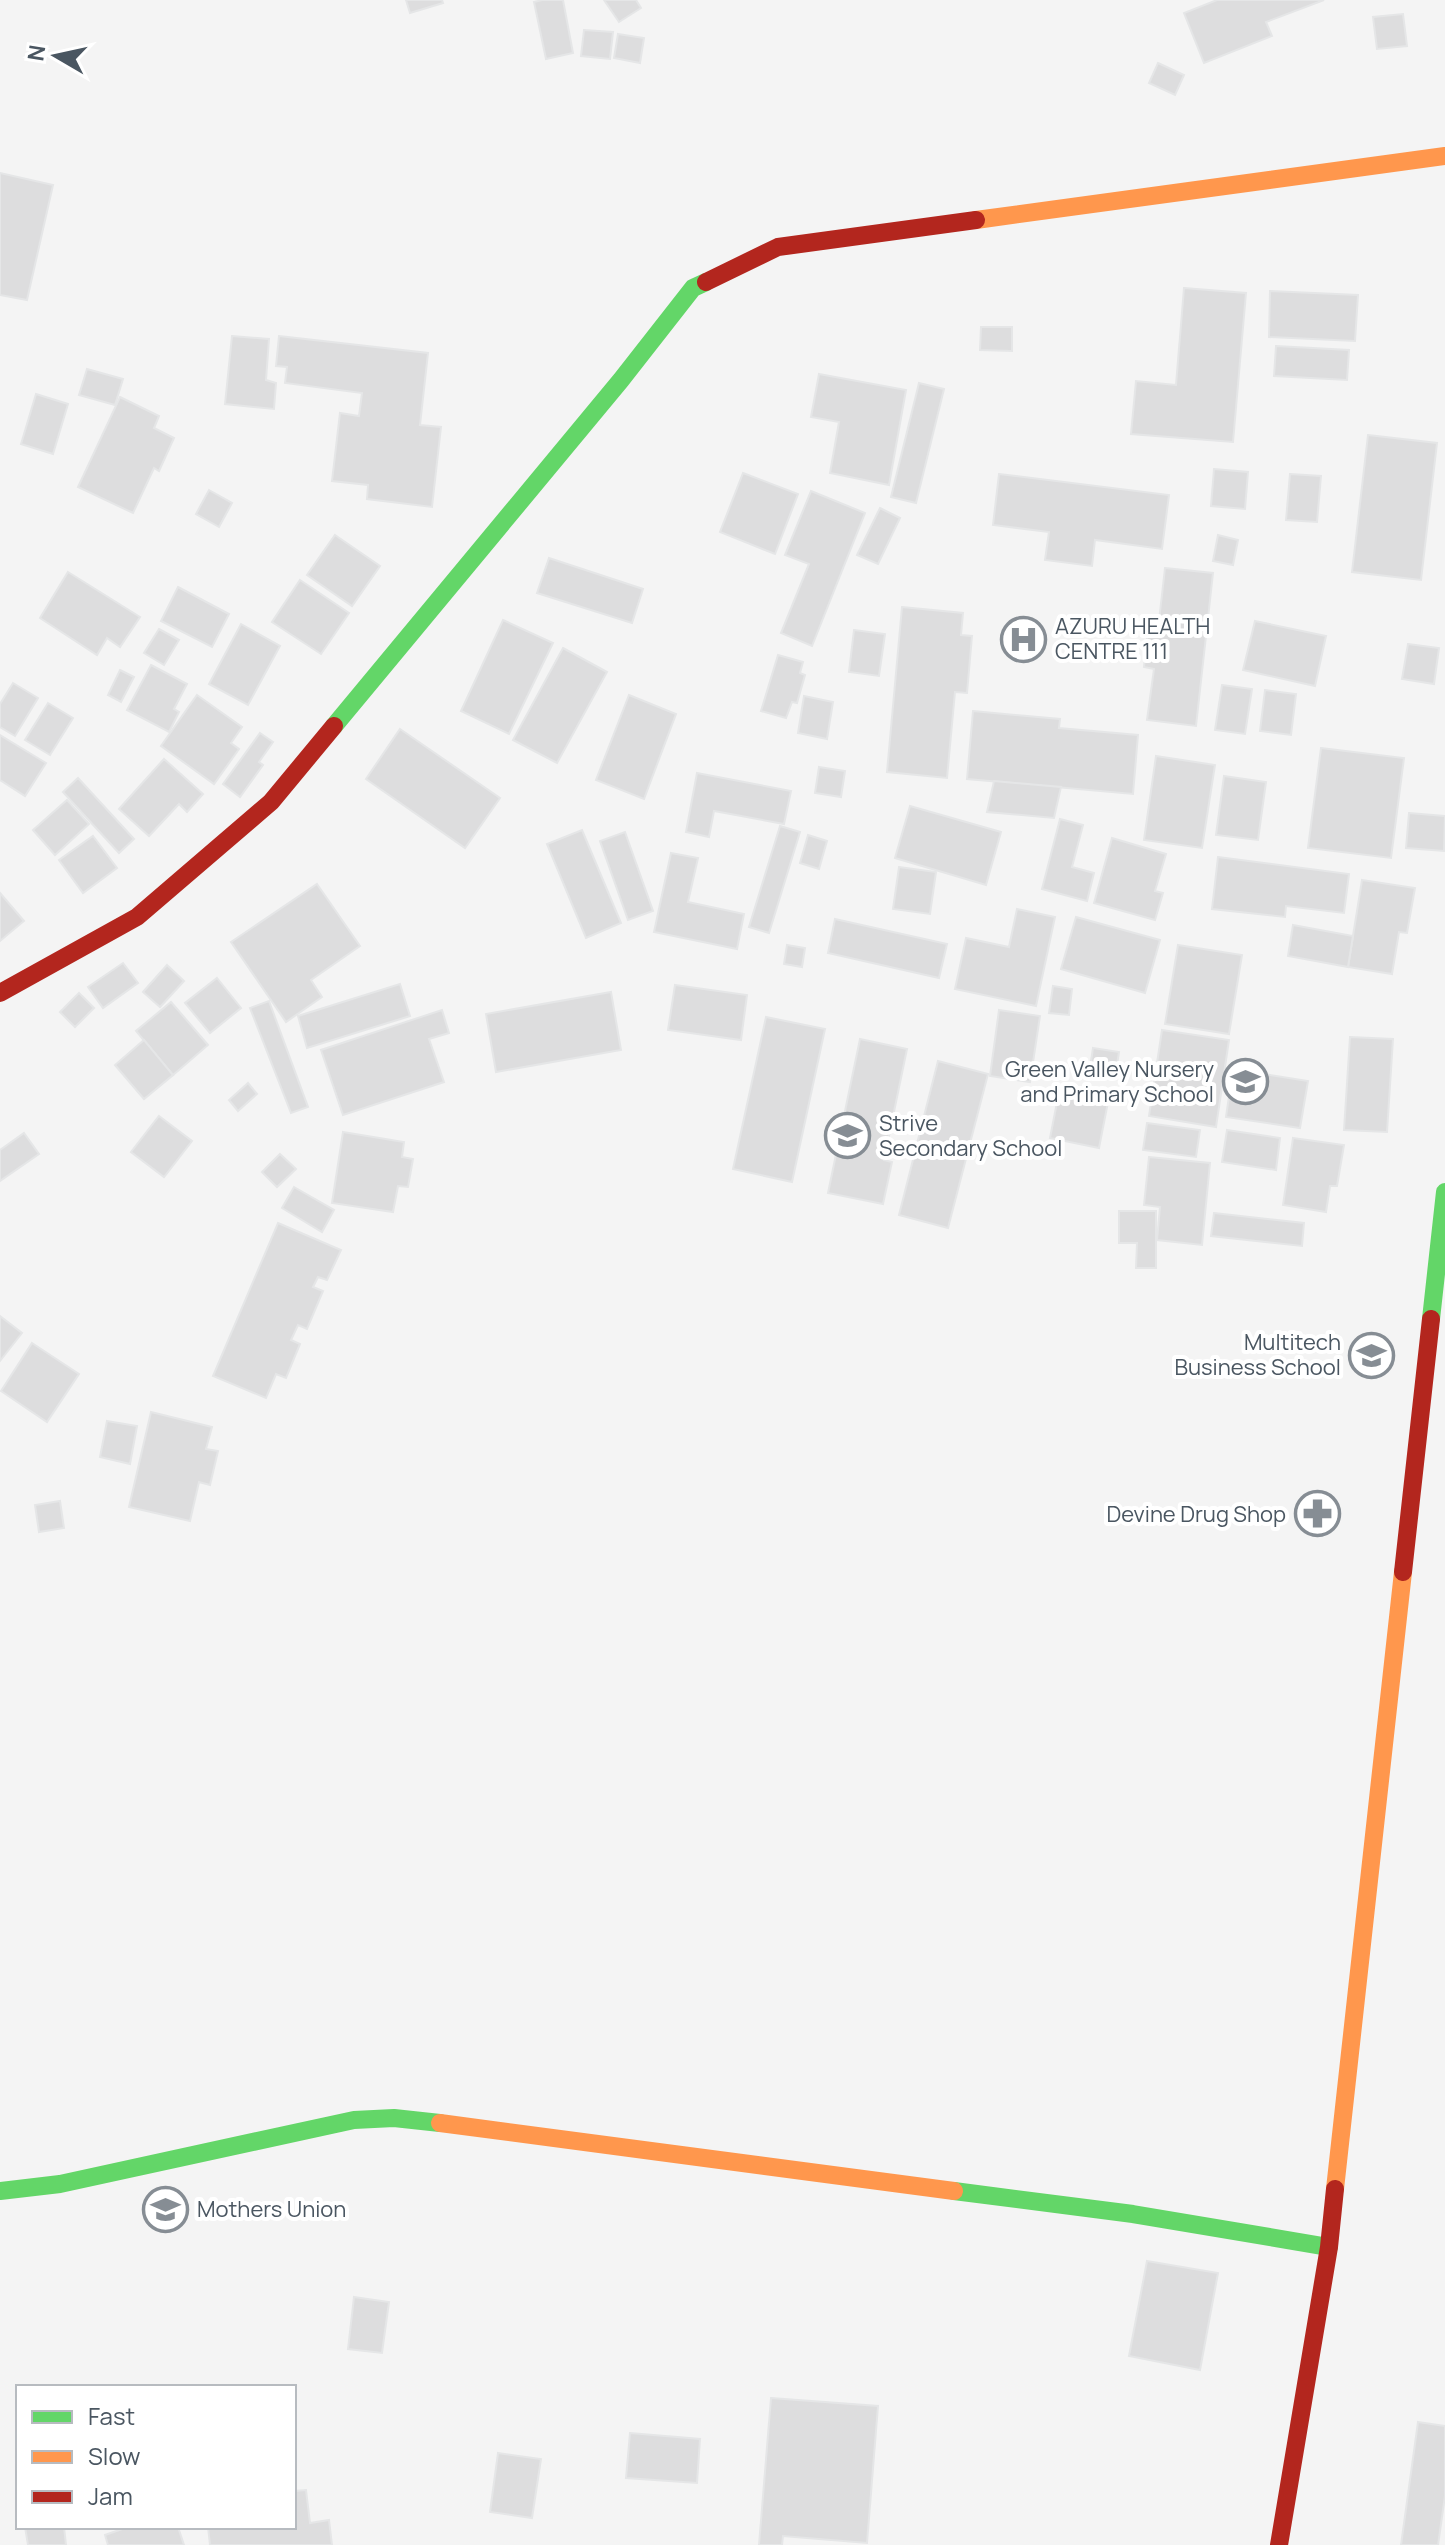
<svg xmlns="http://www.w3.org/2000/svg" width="1445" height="2545" viewBox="0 0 1445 2545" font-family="Manrope,sans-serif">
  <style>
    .building { fill: #ddddde; stroke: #e5e6e7; stroke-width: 2 }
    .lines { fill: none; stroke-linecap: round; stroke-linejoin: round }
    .fast { stroke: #63d668; stroke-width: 18 }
    .slow { stroke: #ff974d; stroke-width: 18 }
    .jam { stroke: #b3261e; stroke-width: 18 }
    .labels { text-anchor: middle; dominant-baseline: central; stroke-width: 8; stroke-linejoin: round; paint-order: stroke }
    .poi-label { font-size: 22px; fill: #4a5661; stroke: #fff; text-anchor: start }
  </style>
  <rect width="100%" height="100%" fill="#f4f4f4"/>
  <g class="building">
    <path d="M406,0H442L443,3L410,13Z"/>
    <path d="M542,0H563L573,53L546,59L534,2Z"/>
    <path d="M604,0H636L641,8L619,22Z"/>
    <path d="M1217,0H1324L1266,22L1272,36L1204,63L1184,13Z"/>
    <path d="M1403,14L1407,46L1377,49L1373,17Z"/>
    <path d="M584,30L613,32L610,59L581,56Z"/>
    <path d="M618,34L644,38L640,63L614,58Z"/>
    <path d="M1158,63L1184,75L1175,95L1149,83Z"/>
    <path d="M0,173L53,185L27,300L0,295Z"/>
    <path d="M1184,288L1246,293L1233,442L1131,434L1136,381L1176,385Z"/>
    <path d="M1270,291L1358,295L1355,341L1269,337Z"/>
    <path d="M981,327H1012V351L980,350Z"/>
    <path d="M232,336L269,339L266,380L276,383L274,409L225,404Z"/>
    <path d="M279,336L428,353L420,425L441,427L432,507L367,499L368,485L332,481L340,413L359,416L362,393L285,383L287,367L276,366Z"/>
    <path d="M1276,346L1349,350L1347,380L1274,376Z"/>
    <path d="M87,369L123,379L115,405L79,395Z"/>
    <path d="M819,374L906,390L889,485L830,473L839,422L811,417Z"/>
    <path d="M919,383L944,389L916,503L891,497Z"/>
    <path d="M36,394L68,404L53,454L21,444Z"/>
    <path d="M120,397L159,416L154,428L174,438L159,471L154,468L133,513L78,487Z"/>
    <path d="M1368,435L1437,443L1421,580L1352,572Z"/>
    <path d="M1214,469L1248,472L1245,509L1211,506Z"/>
    <path d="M743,473L798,494L775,554L720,532Z"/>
    <path d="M999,474L1169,495L1162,549L1095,540L1092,566L1045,560L1049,532L993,525Z"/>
    <path d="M1290,474L1321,476L1317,522L1286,520Z"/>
    <path d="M209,490L232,503L219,527L196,514Z"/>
    <path d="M811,491L865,513L812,646L781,633L809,564L785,555Z"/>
    <path d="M880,508L900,518L878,564L857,555Z"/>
    <path d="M335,535L380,566L352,606L307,575Z"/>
    <path d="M1218,535L1238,540L1233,565L1213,561Z"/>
    <path d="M549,558L643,589L632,623L537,593Z"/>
    <path d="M1165,568L1213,573L1196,726L1147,720L1154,669L1144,667L1149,620L1159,621Z"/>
    <path d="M68,572L140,617L120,647L107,638L97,655L40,618Z"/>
    <path d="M300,580L349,613L321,654L272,622Z"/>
    <path d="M178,587L229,614L212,647L161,621Z"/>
    <path d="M902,607L963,613L961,635L972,636L967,693L955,692L947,778L887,772Z"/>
    <path d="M503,620L553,643L509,734L461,711Z"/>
    <path d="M1255,621L1326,636L1315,686L1243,670Z"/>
    <path d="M241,624L280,646L248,705L209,684Z"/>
    <path d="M159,629L179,640L164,665L144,653Z"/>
    <path d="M854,630L885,634L879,676L849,672Z"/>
    <path d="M1408,644L1439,648L1434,684L1402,679Z"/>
    <path d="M563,648L607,672L557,763L513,740Z"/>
    <path d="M778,655L803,662L800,673L805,675L797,703L792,702L786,718L761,711Z"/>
    <path d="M151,665L187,684L174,709L179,712L169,732L127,710Z"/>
    <path d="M120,670L134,677L121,702L108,695Z"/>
    <path d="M13,683L38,698L15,736L0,727V704Z"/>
    <path d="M1222,685L1252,689L1245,734L1215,730Z"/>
    <path d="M1265,690L1296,694L1291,735L1260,731Z"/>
    <path d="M197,695L242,727L231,743L239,749L214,784L161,746Z"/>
    <path d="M629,695L676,714L644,799L596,780Z"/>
    <path d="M804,696L833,702L827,739L798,733Z"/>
    <path d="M48,703L73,718L50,755L25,740Z"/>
    <path d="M973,711L1060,719L1059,728L1138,735L1133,794L967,779Z"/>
    <path d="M400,729L500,798L465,848L366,779Z"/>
    <path d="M260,733L273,742L259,762L263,765L240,797L223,784Z"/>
    <path d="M0,735L46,763L25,796L0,780Z"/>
    <path d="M1321,748L1404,758L1391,858L1308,848Z"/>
    <path d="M1156,756L1215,765L1202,848L1144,840Z"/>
    <path d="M164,759L203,794L187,812L179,804L149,836L119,809Z"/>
    <path d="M819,767L845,771L841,797L815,793Z"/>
    <path d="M697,773L791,791L784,824L714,811L709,837L686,832Z"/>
    <path d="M1224,776L1266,782L1258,840L1216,835Z"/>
    <path d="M78,778L134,839L119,853L63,792Z"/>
    <path d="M994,781L1061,787L1054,818L987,812Z"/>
    <path d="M67,800L89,824L55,855L33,830Z"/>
    <path d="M910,806L1001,832L986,885L895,858Z"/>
    <path d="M1409,813L1445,816L1444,851L1406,848Z"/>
    <path d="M1060,819L1083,825L1072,867L1094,873L1087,901L1042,889Z"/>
    <path d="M780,826L800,832L769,933L749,927Z"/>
    <path d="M582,830L621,923L586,938L547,844Z"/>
    <path d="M625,832L653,911L628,920L600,841Z"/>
    <path d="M808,835L827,841L819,869L800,863Z"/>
    <path d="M93,836L117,868L83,893L59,860Z"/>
    <path d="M1112,838L1166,854L1155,891L1163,893L1155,920L1094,903Z"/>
    <path d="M671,853L698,858L688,902L744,914L737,949L654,932Z"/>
    <path d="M1218,857L1349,874L1344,913L1286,906L1285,917L1212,909Z"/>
    <path d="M899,867L936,872L930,914L893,909Z"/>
    <path d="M1362,880L1415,888L1407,933L1399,932L1392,974L1348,967Z"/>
    <path d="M317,884L360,946L311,980L322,997L286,1022L231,942Z"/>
    <path d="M0,893L24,921L0,941Z"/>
    <path d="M1017,909L1055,917L1036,1006L955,989L966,938L1009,947Z"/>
    <path d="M1076,917L1160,940L1145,993L1061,969Z"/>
    <path d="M835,919L947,944L939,978L828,953Z"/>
    <path d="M1293,925L1353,936L1348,967L1288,956Z"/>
    <path d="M787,945L805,948L802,967L784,964Z"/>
    <path d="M1178,945L1242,955L1229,1034L1165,1024Z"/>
    <path d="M123,963L138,983L103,1008L88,987Z"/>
    <path d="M167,965L184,981L160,1007L143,992Z"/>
    <path d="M217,978L241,1008L210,1033L185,1003Z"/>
    <path d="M400,984L410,1016L307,1048L298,1016Z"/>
    <path d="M675,985L747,995L741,1040L668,1030Z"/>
    <path d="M1053,986L1072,989L1069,1015L1049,1013Z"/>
    <path d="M611,992L621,1050L496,1072L486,1014Z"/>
    <path d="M79,993L94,1008L75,1027L60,1012Z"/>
    <path d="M269,1001L308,1107L291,1113L250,1008Z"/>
    <path d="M171,1002L208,1045L173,1075L136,1031Z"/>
    <path d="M442,1010L449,1033L429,1039L444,1082L343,1115L321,1050Z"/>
    <path d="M999,1010L1040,1016L1030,1082L990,1076Z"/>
    <path d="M766,1017L825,1029L792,1182L733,1169Z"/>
    <path d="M1162,1030L1229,1040L1216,1127L1149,1116Z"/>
    <path d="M1350,1037L1393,1039L1387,1132L1344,1130Z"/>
    <path d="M860,1039L907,1049L884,1160L892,1162L883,1204L828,1193Z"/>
    <path d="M144,1040L173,1075L144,1099L115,1065Z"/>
    <path d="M1093,1048L1119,1052L1115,1078L1089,1074Z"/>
    <path d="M938,1061L988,1074L948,1228L899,1215Z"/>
    <path d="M1233,1069L1308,1081L1300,1128L1226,1117Z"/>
    <path d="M248,1083L257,1094L238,1111L229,1100Z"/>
    <path d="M1059,1092L1108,1102L1099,1148L1050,1138Z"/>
    <path d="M159,1116L192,1141L164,1177L131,1152Z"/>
    <path d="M1147,1123L1200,1130L1196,1157L1143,1150Z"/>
    <path d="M1227,1130L1280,1138L1276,1170L1222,1162Z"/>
    <path d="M343,1132L404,1142L402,1157L413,1159L408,1187L398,1186L393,1212L332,1203Z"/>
    <path d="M24,1133L39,1154L0,1181V1150Z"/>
    <path d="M1293,1138L1344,1145L1337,1186H1330L1326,1212L1283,1205Z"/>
    <path d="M280,1154L296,1169L277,1187L262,1172Z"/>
    <path d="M1149,1157L1210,1163L1202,1245L1157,1240L1160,1207L1144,1205Z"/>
    <path d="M294,1187L334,1210L322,1232L282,1208Z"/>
    <path d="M1119,1211H1156V1268H1136L1137,1243H1119Z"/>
    <path d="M1214,1213L1304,1223L1302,1246L1211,1236Z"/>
    <path d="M278,1223L341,1250L327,1280L318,1277L313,1287L323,1291L307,1329L298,1325L291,1340L300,1344L286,1378L276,1374L266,1398L213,1376Z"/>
    <path d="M0,1316L22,1333L0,1361Z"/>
    <path d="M32,1343L79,1374L47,1422L1,1391Z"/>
    <path d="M151,1412L212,1427L206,1449L218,1451L210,1485L199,1482L190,1521L129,1507Z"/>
    <path d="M107,1421L137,1426L130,1464L100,1457Z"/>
    <path d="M60,1501L64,1528L39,1532L35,1505Z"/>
    <path d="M1147,2261L1218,2273L1200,2370L1129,2356Z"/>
    <path d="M354,2297L389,2302L382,2353L348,2349Z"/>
    <path d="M771,2398L878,2406L867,2543L783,2536L782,2545H759Z"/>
    <path d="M1418,2422L1445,2426V2496L1438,2545H1401Z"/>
    <path d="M630,2433L700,2439L697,2483L626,2478Z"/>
    <path d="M498,2453L541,2459L532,2518L490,2512Z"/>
    <path d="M306,2490L310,2523L329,2520L332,2545H210L208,2527H294V2491Z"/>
    <path d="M25,2527H64L66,2545H28Z"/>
    <path d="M128,2527H178L184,2545H108L105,2535Z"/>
  </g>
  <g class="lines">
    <g class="fast">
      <path d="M334,726L621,380L693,288L706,282"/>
      <path d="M1431,1319L1445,1192"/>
      <path d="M0,2191L60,2184L354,2120L394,2118L440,2123"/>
      <path d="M954,2191L1133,2214L1329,2247"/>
    </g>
    <g class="slow">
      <path d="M976,220L1445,156"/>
      <path d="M440,2123L954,2191"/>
      <path d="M1335,2189L1403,1572"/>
    </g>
    <g class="jam">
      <path d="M706,282L778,247L976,220"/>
      <path d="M0,993L137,917L271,802L334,726"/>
      <path d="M1403,1572L1431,1319"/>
      <path d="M1279,2545L1329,2247L1335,2189"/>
    </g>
  </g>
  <defs>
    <symbol id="hospital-ring" viewBox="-11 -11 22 22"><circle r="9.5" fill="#fff" stroke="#868d94" stroke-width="1.5"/><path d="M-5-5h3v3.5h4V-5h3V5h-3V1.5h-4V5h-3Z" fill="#868d94"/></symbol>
    <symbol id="school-ring" viewBox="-11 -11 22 22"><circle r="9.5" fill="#fff" stroke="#868d94" stroke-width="1.5"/><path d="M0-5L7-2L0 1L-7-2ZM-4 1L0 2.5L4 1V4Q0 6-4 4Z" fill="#868d94"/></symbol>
    <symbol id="pharmacy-ring" viewBox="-11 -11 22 22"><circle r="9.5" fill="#fff" stroke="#868d94" stroke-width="1.5"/><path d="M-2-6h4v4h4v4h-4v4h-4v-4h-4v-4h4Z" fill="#868d94"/></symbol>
  </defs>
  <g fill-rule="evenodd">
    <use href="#hospital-ring" x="998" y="614" width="51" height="51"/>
    <use href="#school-ring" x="1220" y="1056" width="51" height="51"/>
    <use href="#school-ring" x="822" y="1110" width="51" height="51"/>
    <use href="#school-ring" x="1346" y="1330" width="51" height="51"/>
    <use href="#pharmacy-ring" x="1292" y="1488" width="51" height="51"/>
    <use href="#school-ring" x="140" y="2184" width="51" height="51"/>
  </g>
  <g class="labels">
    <g class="poi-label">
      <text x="1055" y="626">AZURU HEALTH<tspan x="1055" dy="25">CENTRE 111</tspan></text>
      <text x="1214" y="1069" text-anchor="end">Green Valley Nursery<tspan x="1214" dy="25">and Primary School</tspan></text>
      <text x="879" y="1123">Strive<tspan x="879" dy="25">Secondary School</tspan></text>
      <text x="1341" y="1342" text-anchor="end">Multitech<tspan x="1341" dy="25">Business School</tspan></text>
      <text x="1286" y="1514" text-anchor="end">Devine Drug Shop</text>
      <text x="197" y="2209">Mothers Union</text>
    </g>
  </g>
  <rect x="16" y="2385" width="280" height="144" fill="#ffffff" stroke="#b7bbc0" stroke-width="2"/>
  <rect x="32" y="2411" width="40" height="12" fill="#63d668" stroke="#b7bbc0" stroke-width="2"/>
  <text x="88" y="2425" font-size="24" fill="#4a5661">Fast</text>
  <rect x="32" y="2451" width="40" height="12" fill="#ff974d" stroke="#b7bbc0" stroke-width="2"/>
  <text x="88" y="2465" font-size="24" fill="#4a5661">Slow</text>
  <rect x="32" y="2491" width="40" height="12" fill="#b3261e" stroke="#b7bbc0" stroke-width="2"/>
  <text x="88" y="2505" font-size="24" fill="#4a5661">Jam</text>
  <g transform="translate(56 56) rotate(279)" stroke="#ffffff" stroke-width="6" paint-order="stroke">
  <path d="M0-6L14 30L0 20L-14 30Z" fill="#4a5661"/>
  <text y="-12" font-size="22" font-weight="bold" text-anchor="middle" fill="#4a5661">N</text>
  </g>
</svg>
